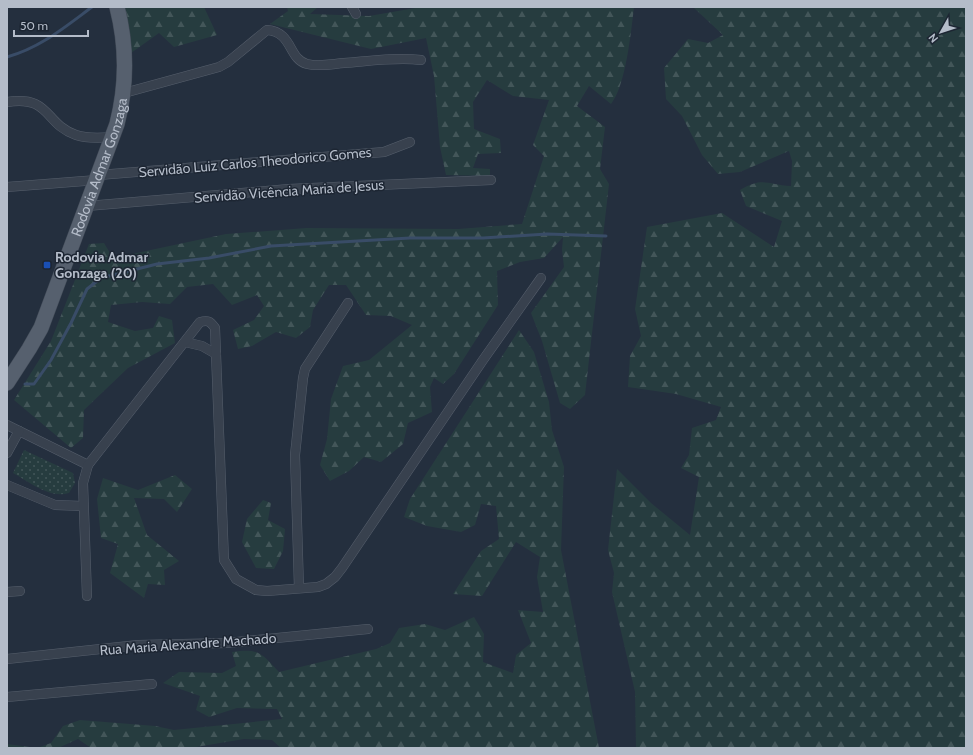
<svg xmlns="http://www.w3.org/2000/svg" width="973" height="755" viewBox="0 0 973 755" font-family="Cabin,sans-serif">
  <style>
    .grass { fill: url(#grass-dots) }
    .forest { fill: url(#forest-firs) }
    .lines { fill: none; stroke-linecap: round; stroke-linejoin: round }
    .stream { stroke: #394c67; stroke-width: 3 }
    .street-casing { stroke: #565f6c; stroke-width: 10 }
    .primary-casing { stroke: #414a57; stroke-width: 16 }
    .street { stroke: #38414e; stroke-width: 9 }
    .primary { stroke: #56606e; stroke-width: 15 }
    .transit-dot { fill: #1a4fb4; stroke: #1d2633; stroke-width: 1.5 }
    .labels { text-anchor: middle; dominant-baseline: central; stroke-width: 3; stroke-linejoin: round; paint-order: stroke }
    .street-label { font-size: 14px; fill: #b4bcc9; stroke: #1d2633 }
    .poi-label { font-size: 14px; font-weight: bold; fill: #b4bcc9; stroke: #1d2633; text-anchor: start }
  </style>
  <defs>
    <pattern id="grass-dots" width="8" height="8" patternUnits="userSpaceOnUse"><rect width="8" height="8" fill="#263c3f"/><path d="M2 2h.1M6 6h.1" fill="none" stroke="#435659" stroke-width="1.8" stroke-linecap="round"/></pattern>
    <pattern id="forest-firs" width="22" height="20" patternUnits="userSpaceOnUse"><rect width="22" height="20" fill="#263c3f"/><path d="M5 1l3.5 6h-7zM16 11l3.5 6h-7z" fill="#435659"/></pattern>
  </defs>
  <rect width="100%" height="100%" fill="#242f3e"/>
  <path class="grass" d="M24,450L73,473L75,483L69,493C50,499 29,482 13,473Z"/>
  <g class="forest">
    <path d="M122,7H204L217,35L174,47L159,33L131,53Z"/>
    <path d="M287,7H318L310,14L369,16L421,7H634C631,32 626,85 611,104L589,86L577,106L605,127L600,169L609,184L585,395L570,409L560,403L542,341L531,313L564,267L562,250L563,237L544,258L520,262L497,271L498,305L454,374L443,384L434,378L430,387L432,412L408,423L403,444L381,462L364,457L349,471L330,481L320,465L327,439L331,399L343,366L369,360L412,325L391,316L366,315L346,285H329L313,310L310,327L296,338L276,332L252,346L238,349L233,330L254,320L264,306L257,295L232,305L213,284L187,287L170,304L142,302L111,305L108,322L135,331L153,328L159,316L172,320L175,343L128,368L84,410L83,438L71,448L14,400L51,341L89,244L104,243L113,258L226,234L307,228L458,229L522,224L544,156L533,145L549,100L513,96L487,80L473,102L474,129L500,139L501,153L478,154L473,168L490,169V176L446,175L440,147L434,76L426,38L371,49L270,24L288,11Z"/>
    <path d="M693,7H966V748H636L635,692L612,592L614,573L608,550L617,469L651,503L690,535L699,477L681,468L689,455L692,428L716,420L721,407L676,394L628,387L630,356L641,336L635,309L647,227L722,213L774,247L782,221L746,206L740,190C763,176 768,185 791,186L792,161L789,151L740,172L718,174L702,155L682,116L666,99L664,68L688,39L708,43L723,35Z"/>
    <path d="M519,330L534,352L549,402L552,430L564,467L561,550L599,748H281L272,740L244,739L190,748H91L78,739L58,748H7V744L37,748L51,743L63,726L80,720L155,726L174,730L282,719L277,709L237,708L209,717L196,710L200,696L163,683L179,672L222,673L236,666L232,652C259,648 261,653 279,672L376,649L390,643L399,628L425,624L445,630L474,617L484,634L483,662L513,673L516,655L531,643L518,610L543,612L537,577L540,557L516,542L482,596L453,594L481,551L499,539L496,506L481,504L475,525L461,532L427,526L404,517L410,499Z"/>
    <path d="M175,475L192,489L177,512L164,499L134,498L147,535L179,561L164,570L165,585L148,584L144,598L110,573L118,544L101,538L97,499L103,478L138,490Z"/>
    <path d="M263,500L271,503L268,520L285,529L283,551L274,569L256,568L242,542L247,519Z"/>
  </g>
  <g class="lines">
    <g class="stream">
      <path d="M7,57C40,48 65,27 92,7"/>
      <path d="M25,384H34L51,360L71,323L87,289L101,278L157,264L209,258L271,246L410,238H483L547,234L606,236"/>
    </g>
    <defs>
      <g id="street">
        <path d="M352,7L356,14"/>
        <path d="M124,93L219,67L228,62L267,30C293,32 288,59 307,64C319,67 332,64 344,63C370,61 396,57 421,60"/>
        <path d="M7,102C51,95 44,124 76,135C87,139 101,138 113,137"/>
        <path d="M99,175L384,152L410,142"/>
        <path d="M7,187L97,180"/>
        <path d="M87,206L289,189L491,180"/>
        <path d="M185,342L202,346L216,354"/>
        <path d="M7,425L88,465"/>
        <path d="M7,453L19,431"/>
        <path d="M7,485L55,505L83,506"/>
        <path d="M299,588L295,455L303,378L305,369L348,303"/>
        <path d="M7,592L20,591"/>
        <path d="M87,596L83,483L88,465L200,322C208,320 210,321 215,328L224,560L236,579L256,590L267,591L318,587L326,584L335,577L342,568L483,360L541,278"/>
        <path d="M7,659L138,645L227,643L368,629"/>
        <path d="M7,697L152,684"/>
      </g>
      <g id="primary">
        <path id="s1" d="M7,383L29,349L41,328L117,124C127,85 127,46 117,7"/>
      </g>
    </defs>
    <use href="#street" class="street-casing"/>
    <use href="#primary" class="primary-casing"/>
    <use href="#street" class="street"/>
    <use href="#primary" class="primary"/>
  </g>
  <rect class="transit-dot" x="43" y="261" width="8" height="8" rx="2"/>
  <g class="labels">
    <g class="street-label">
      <text transform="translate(255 162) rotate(-5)">Servidão Luiz Carlos Theodorico Gomes</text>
      <text stroke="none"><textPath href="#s1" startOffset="236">Rodovia Admar Gonzaga</textPath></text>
      <text transform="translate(289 191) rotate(-4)">Servidão Vicência Maria de Jesus</text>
      <text transform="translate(188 644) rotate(-4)">Rua Maria Alexandre Machado</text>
    </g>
    <g class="poi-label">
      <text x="55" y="257">Rodovia Admar<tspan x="55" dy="16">Gonzaga (20)</tspan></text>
    </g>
  </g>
  <rect width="973" height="755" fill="none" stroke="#b4bcc9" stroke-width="16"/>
  <g transform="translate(941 32) rotate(231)" stroke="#1d2633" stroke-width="3" paint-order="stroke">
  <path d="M0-3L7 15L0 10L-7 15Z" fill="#b4bcc9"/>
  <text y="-6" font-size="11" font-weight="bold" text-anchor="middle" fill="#b4bcc9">N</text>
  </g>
  <path d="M14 30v6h74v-6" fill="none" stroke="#b4bcc9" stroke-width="2"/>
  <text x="20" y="30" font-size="12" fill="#b4bcc9" stroke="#1d2633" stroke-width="3" paint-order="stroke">50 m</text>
</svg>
